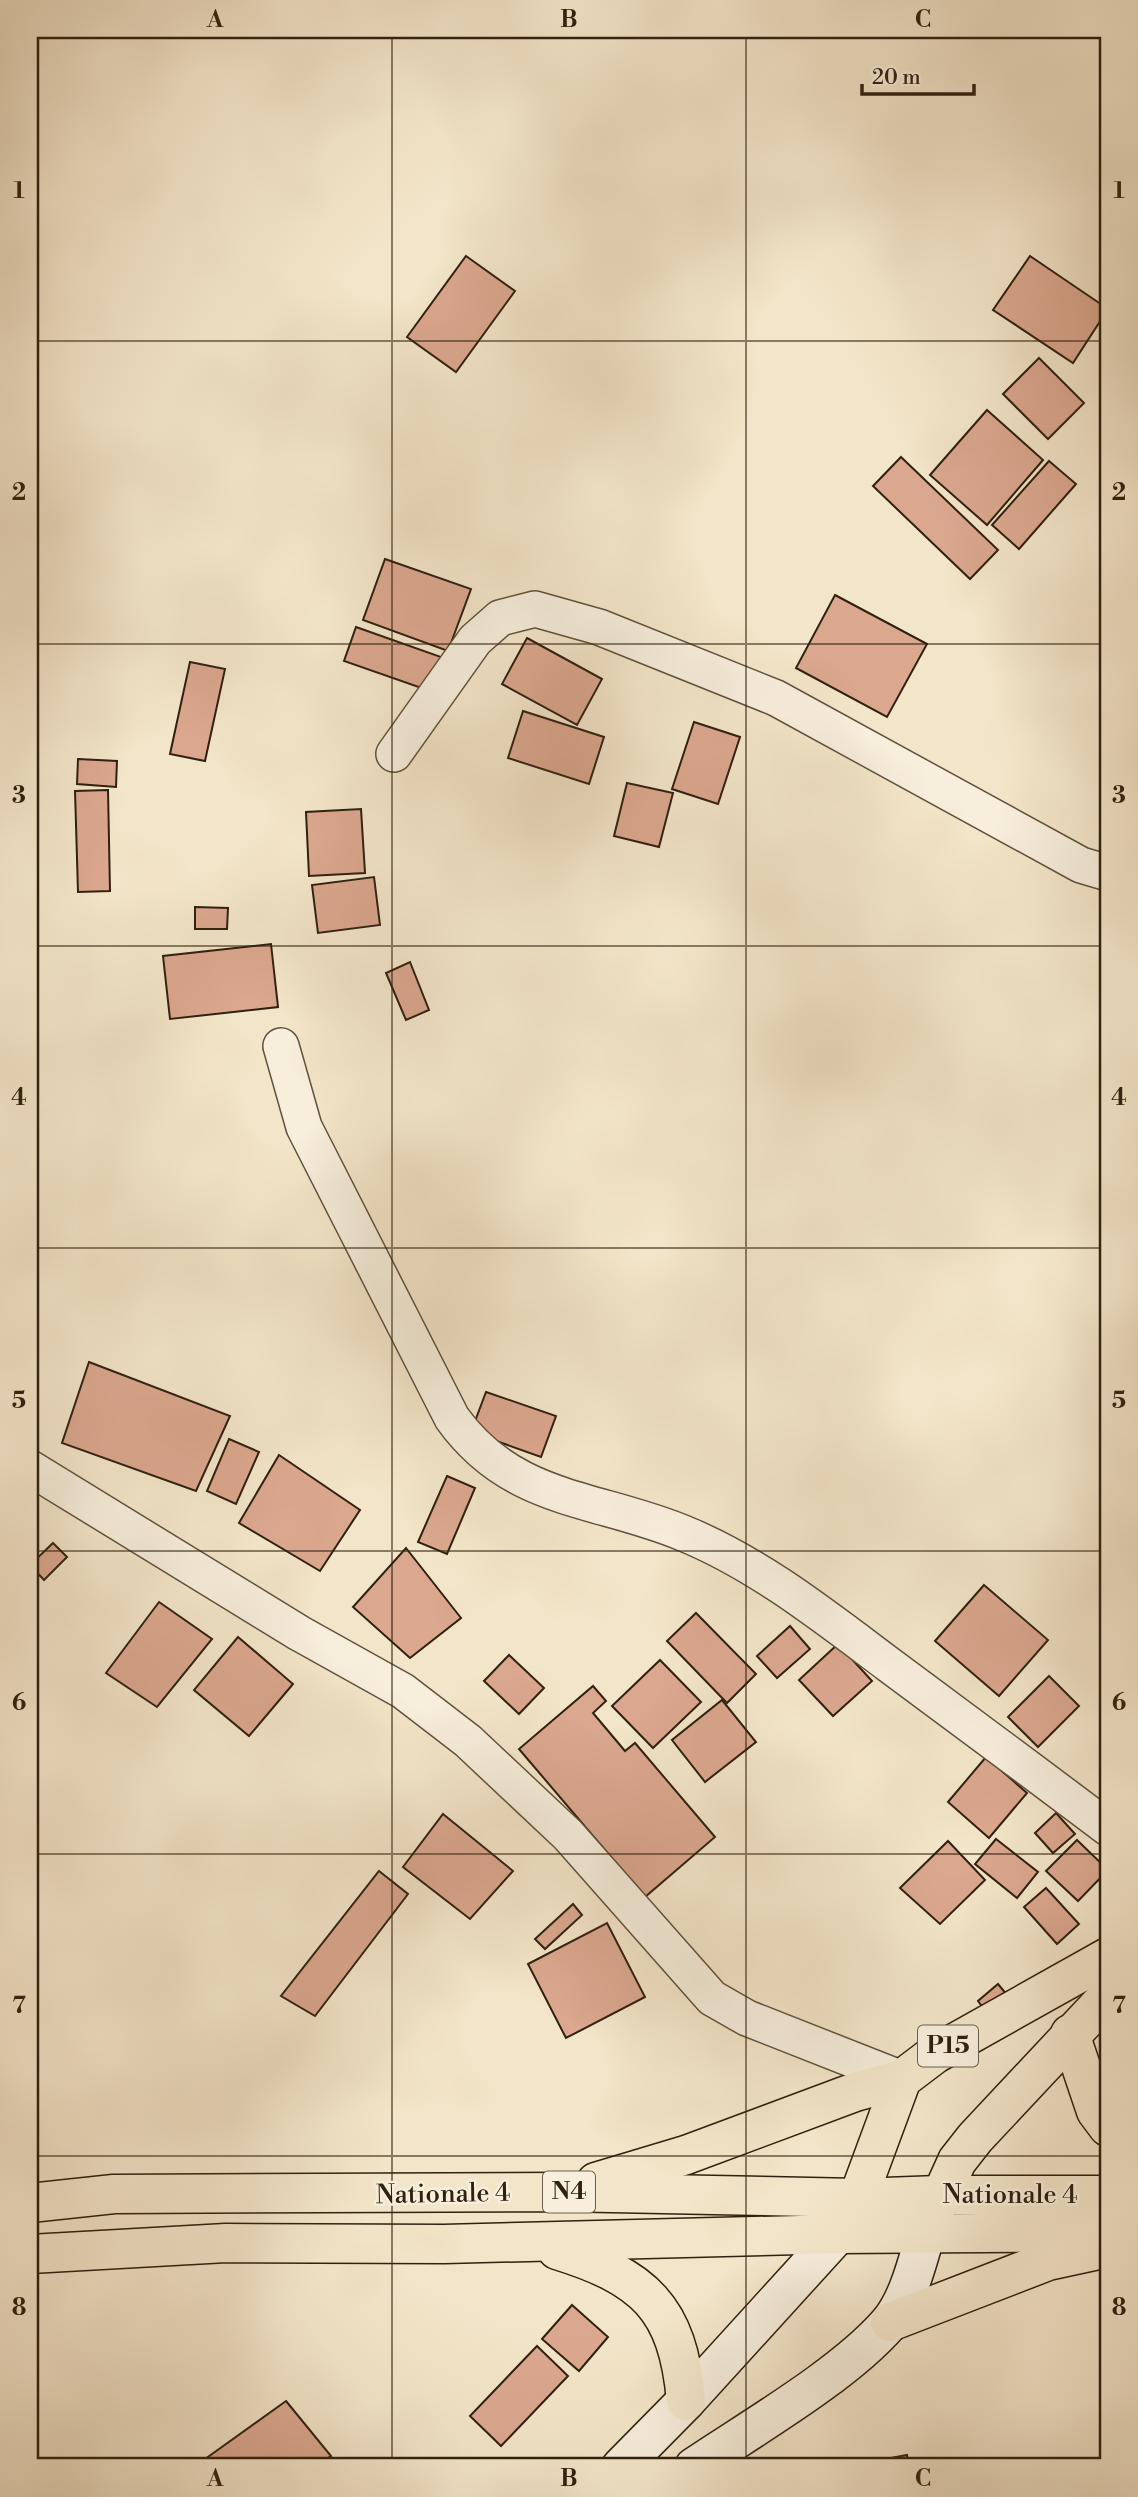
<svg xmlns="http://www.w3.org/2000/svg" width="1138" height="2497" viewBox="0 0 1138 2497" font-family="'Libre Bodoni',serif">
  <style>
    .building { fill: #dba78f; stroke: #30200f; stroke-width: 2 }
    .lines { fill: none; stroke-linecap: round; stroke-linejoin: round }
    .minor-casing { stroke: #61513e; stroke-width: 38 }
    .secondary-casing { stroke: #30200f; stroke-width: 41 }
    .primary-casing { stroke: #30200f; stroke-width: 41 }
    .trunk-casing { stroke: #30200f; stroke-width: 41 }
    .minor { stroke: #f7eedc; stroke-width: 35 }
    .secondary { stroke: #f7eedc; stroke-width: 38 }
    .primary { stroke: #f3e5c9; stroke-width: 38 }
    .trunk { stroke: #f3e5c9; stroke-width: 38 }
    .grid { fill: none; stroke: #30200f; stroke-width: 2; stroke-opacity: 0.55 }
    .labels { text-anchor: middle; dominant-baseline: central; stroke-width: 5; stroke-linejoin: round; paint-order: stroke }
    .shield { fill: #f7eedc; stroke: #6c5e4c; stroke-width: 2 }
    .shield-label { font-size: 24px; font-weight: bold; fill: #30200f }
    .street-label { font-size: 26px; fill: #30200f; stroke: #f7eedc }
    .neatline { fill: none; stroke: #30200f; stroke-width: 2.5 }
    .grid-label { font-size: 23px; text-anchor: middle; font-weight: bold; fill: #30200f }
  </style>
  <rect width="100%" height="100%" fill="#f3e5c9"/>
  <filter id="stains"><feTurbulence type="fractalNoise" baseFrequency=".00286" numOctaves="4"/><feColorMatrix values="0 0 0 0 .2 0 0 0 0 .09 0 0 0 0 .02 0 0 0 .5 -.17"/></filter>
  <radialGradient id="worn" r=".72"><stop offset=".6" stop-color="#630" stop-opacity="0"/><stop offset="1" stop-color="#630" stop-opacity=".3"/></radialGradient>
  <g class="building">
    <path d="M466,256L515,291L456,372L407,337Z"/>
    <path d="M1030,256L1108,309L1073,363L993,310Z"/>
    <path d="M1039,358L1084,403L1048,439L1003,394Z"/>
    <path d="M987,410L1043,460L987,525L930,475Z"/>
    <path d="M901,457L998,550L970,579L873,486Z"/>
    <path d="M1049,461L1076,484L1019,549L992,525Z"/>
    <path d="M385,559L471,589L448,651L363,620Z"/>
    <path d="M835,595L927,644L887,717L796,668Z"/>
    <path d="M356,627L441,657L430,691L344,661Z"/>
    <path d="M527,638L602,679L577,725L502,684Z"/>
    <path d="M190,662L225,669L205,761L170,754Z"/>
    <path d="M523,711L604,737L589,784L508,758Z"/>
    <path d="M694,722L740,737L718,804L672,789Z"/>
    <path d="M78,759L117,761L116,787L77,784Z"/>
    <path d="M627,783L673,793L659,847L614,836Z"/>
    <path d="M108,790L110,891L78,892L75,791Z"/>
    <path d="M361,809L365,873L309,876L306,812Z"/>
    <path d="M374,877L380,925L318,933L312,885Z"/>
    <path d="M195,907L228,908L227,929H195Z"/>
    <path d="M271,944L278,1007L170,1019L163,956Z"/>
    <path d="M410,962L429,1010L406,1020L386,973Z"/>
    <path d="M89,1362L230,1416L196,1491L62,1443Z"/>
    <path d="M486,1392L556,1416L541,1457L471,1432Z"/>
    <path d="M229,1439L259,1452L236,1504L207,1491Z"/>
    <path d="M279,1455L360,1510L320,1571L239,1523Z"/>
    <path d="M447,1476L475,1488L447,1554L418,1542Z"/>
    <path d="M53,1543L67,1557L44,1580L30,1565Z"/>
    <path d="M406,1548L461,1618L410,1658L353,1607Z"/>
    <path d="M984,1585L1048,1640L999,1696L935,1641Z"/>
    <path d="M159,1602L212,1639L157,1707L106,1673Z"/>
    <path d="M696,1613L756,1674L727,1703L667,1641Z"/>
    <path d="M790,1626L810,1649L777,1678L757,1656Z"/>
    <path d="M238,1637L293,1684L249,1736L194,1690Z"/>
    <path d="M838,1644L872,1681L833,1716L799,1680Z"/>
    <path d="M509,1655L544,1688L519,1714L484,1681Z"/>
    <path d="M660,1660L701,1702L653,1748L612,1706Z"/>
    <path d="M1049,1676L1079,1706L1038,1747L1008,1717Z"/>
    <path d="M593,1686L606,1701L593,1713L625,1751L635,1743L715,1837L645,1897L519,1749Z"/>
    <path d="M722,1700L756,1742L705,1782L672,1740Z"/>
    <path d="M986,1757L1027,1793L989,1838L948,1802Z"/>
    <path d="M1056,1813L1075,1834L1053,1853L1035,1833Z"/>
    <path d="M443,1814L513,1871L470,1919L403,1867Z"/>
    <path d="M996,1839L1038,1872L1017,1898L975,1864Z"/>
    <path d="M1077,1840L1108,1870L1078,1901L1046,1871Z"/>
    <path d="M948,1841L985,1880L940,1924L900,1888Z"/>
    <path d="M379,1871L408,1894L315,2016L281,1996Z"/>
    <path d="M1046,1888L1079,1924L1057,1944L1024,1907Z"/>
    <path d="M573,1904L582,1915L545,1949L535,1939Z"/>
    <path d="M607,1923L645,1997L566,2038L528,1964Z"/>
    <path d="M998,1984L1008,1996L987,2013L978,2001Z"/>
    <path d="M572,2305L608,2337L579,2371L542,2339Z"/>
    <path d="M537,2346L568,2376L501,2446L470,2416Z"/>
    <path d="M286,2401L331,2456L315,2467H194Z"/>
    <path d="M907,2455L909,2467H848V2466Z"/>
  </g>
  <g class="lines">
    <defs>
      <g id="minor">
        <path d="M394,754L475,640L500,618L535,609L599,627L776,698L1081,865L1108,873"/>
        <path d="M281,1046L304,1127L452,1418C512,1502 596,1497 683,1533C757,1563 824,1616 888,1664C961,1718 1035,1773 1108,1828"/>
        <path d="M30,1468L299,1633L403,1691L468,1741L568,1835L712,1998L747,2018L902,2079"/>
      </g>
      <g id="secondary">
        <path d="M621,2467L686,2401L838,2234"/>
        <path d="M694,2467C752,2428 844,2375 889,2323C909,2299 917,2262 926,2233"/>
      </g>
      <g id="primary">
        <path d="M929,2223L957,2161L975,2138L1108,1996"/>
        <path d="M844,2224L858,2198L902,2079L935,2054L1108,1957"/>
      </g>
      <g id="trunk">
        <path d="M1070,2034L1096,2111L1108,2127"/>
        <path d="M596,2182L686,2155L855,2092L902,2079"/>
        <path d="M30,2203L114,2194L561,2192L858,2198L939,2195H1108"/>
        <path d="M557,2250C644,2277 678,2307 686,2401"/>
        <path d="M30,2254L226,2243L444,2244L838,2234L1108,2232"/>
        <path d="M890,2322L1048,2261L1108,2248"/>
      </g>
    </defs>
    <use href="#minor" class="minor-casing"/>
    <use href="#secondary" class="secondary-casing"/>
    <use href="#primary" class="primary-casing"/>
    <use href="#trunk" class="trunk-casing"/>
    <use href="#minor" class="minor"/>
    <use href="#secondary" class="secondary"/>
    <use href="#primary" class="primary"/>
    <use href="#trunk" class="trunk"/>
  </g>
  <path class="grid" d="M392,30V2467M746,30V2467M30,341H1108M30,644H1108M30,946H1108M30,1248H1108M30,1551H1108M30,1854H1108M30,2156H1108"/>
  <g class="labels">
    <g class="shield">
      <rect x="918" y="2025.5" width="60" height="41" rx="5"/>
      <rect x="543" y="2171.5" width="52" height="41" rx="5"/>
    </g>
    <g class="shield-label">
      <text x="948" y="2046">P15</text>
      <text x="569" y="2192">N4</text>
    </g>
    <g class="street-label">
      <text transform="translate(443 2194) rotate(-1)">Nationale 4</text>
      <text x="1010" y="2195">Nationale 4</text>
    </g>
  </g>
  <rect width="1138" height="2497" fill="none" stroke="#f3e5c9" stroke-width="77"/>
  <path d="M862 84v10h112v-10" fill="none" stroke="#30200f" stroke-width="3.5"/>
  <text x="872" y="84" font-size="21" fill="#30200f" stroke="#f7eedc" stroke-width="5" paint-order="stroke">20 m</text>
  <rect x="38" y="38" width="1062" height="2420" class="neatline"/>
  <g class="grid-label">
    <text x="215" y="27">A</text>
    <text x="569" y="27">B</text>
    <text x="923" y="27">C</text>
    <text x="19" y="198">1</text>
    <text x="1119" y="198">1</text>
    <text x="19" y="500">2</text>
    <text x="1119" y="500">2</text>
    <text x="19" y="803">3</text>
    <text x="1119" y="803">3</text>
    <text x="19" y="1105">4</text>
    <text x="1119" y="1105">4</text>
    <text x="19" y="1408">5</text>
    <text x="1119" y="1408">5</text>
    <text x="19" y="1710">6</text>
    <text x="1119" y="1710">6</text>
    <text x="19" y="2013">7</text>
    <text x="1119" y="2013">7</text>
    <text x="19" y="2315">8</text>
    <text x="1119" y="2315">8</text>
    <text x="215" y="2486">A</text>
    <text x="569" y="2486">B</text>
    <text x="923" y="2486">C</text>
  </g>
  <rect width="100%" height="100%" filter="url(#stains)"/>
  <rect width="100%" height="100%" fill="url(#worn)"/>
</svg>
